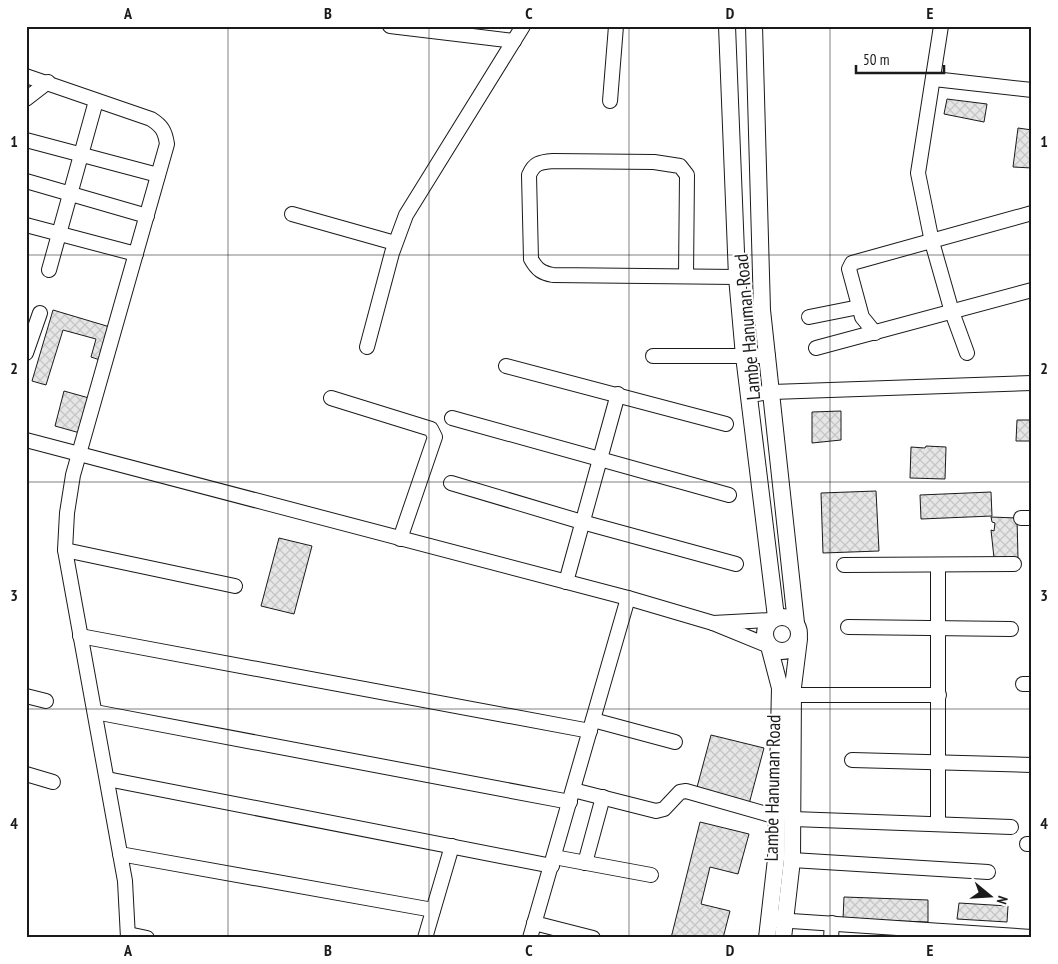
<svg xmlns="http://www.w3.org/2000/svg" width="1058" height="964" viewBox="0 0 1058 964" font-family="'PT Sans Narrow',sans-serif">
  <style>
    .building { fill: url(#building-cross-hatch); stroke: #1a1a1a }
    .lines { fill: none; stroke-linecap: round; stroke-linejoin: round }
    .minor-casing { stroke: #1a1a1a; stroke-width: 16 }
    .major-casing { stroke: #1a1a1a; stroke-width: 18 }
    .minor { stroke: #fff; stroke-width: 14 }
    .major { stroke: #fff; stroke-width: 16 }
    .grid { fill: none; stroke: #1a1a1a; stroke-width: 1; stroke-opacity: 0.55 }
    .labels { text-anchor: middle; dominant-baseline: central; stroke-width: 4; stroke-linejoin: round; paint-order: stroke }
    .street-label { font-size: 19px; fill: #1a1a1a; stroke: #fff }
    .neatline { fill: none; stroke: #1a1a1a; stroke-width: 2 }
    .grid-label { font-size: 16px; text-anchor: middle; font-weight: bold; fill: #1a1a1a }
  </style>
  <defs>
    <pattern id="building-cross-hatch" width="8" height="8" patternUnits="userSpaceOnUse" patternTransform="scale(1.25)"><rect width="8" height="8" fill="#e6e6e6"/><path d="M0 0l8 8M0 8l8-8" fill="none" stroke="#c5c5c5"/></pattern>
  </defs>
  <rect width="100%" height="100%" fill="#fff"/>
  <g class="building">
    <path d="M947,99L987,104L984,122L944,114Z"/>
    <path d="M1018,128L1032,130V168L1013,167Z"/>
    <path d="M53,310L110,327L100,360L91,357L96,339L63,330L46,385L32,381Z"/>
    <path d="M64,391L89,398L80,433L55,426Z"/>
    <path d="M841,411V440L812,443V412Z"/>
    <path d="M1017,420H1032V441H1016Z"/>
    <path d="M926,446L946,447L945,479L910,478L911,447L925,448Z"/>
    <path d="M876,491L879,551L823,553L821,493Z"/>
    <path d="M991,492L992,516L921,519L920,495Z"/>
    <path d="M991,517L1017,518L1018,558H994L991,530L994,531L995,523L992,522Z"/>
    <path d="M279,538L312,546L294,614L261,606Z"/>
    <path d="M711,735L764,748L749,804L696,791Z"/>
    <path d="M700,822L749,834L738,874L710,867L701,904L730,911L723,938H671Z"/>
    <path d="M844,897L928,900V922L843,919Z"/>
    <path d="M959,903L1008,906L1007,922L957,919Z"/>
  </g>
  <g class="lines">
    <defs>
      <g id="minor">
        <path d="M390,26L514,41"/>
        <path d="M941,26L918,173L932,242L952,312L967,353"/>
        <path d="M26,76L151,119C162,126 165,131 167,144L73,475L67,513L65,550L125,881L128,938"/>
        <path d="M934,79L1032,90"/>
        <path d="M26,99L48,82"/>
        <path d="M610,101L616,26"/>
        <path d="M26,140L158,175"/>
        <path d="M26,181L147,216"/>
        <path d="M292,214L395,243"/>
        <path d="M26,225L136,254"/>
        <path d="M49,270L96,101"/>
        <path d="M686,276L687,175L680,166L654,162L553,161C540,162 534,163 529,175L531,259C537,270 542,273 553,275L737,277"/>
        <path d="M809,317L859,307"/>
        <path d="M875,333L862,317L849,269L852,263L1032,213"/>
        <path d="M367,347L392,253L406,215L523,26"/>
        <path d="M816,348L1032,290"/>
        <path d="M26,353L40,313"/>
        <path d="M653,356H768"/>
        <path d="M506,366L726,424"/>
        <path d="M749,395L772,392L1032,383"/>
        <path d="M331,398L431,429L435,437L400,539"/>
        <path d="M452,418L729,495"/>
        <path d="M26,440L628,598L713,623"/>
        <path d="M451,483L582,522L736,564"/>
        <path d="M1021,518H1032"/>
        <path d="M65,550L235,586"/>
        <path d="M844,565L1014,564"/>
        <path d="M938,565V824"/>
        <path d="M566,582L618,394"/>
        <path d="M848,627L1011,629"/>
        <path d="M80,636L590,731"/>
        <path d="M769,646L713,623L771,620"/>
        <path d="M1023,684H1032"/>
        <path d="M793,695H939"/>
        <path d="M26,696L46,701"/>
        <path d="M95,712L570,802"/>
        <path d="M593,720L675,742"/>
        <path d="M852,760L1032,765"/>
        <path d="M26,774L53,782"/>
        <path d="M107,779L552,866"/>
        <path d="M573,790L656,811L664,809L680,792L686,791L777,817"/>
        <path d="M793,819L1011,827"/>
        <path d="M1027,844H1032"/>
        <path d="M120,854L433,910"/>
        <path d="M554,857L651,875"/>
        <path d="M792,860L988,872"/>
        <path d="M585,863L603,797"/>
        <path d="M776,920L1032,937"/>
        <path d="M534,923L593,938"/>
        <path d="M128,934L147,938"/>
        <path d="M425,938L452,846"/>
        <path d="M530,938L628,598"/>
        <path d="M831,938L832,923"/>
      </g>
      <g id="major">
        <path d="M727,26L737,277L744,356L776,617"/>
        <path d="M754,26L762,310L796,623"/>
        <circle cx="782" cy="634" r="17"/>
        <path d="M767,938L776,859L780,688L769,646"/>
        <path d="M783,938L792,860L793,687L799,639"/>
      </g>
    </defs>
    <use href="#minor" class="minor-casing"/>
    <use href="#major" class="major-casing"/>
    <use href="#minor" class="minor"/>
    <use href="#major" class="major"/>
  </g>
  <path class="grid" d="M228,26V938M429,26V938M629,26V938M830,26V938M26,255H1032M26,482H1032M26,709H1032"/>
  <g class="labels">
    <g class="street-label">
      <text transform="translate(747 327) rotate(-95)">Lambe Hanuman Road</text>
      <text transform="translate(772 788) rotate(-89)">Lambe Hanuman Road</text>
    </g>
  </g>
  <rect width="1058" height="964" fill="none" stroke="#ffffff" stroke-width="55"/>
  <g transform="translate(990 896) rotate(108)" stroke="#ffffff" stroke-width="4" paint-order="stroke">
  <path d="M0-4L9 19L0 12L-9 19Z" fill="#1a1a1a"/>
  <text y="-8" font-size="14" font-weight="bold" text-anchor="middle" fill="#1a1a1a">N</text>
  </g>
  <path d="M856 65v8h88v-8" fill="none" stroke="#1a1a1a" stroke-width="2.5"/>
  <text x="863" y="65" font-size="15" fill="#1a1a1a" stroke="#ffffff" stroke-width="4" paint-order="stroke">50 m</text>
  <rect x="28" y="28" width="1002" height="908" class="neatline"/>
  <g class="grid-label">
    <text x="128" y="19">A</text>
    <text x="328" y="19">B</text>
    <text x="529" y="19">C</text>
    <text x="730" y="19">D</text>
    <text x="930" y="19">E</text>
    <text x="14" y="147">1</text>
    <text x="1044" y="147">1</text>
    <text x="14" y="374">2</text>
    <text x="1044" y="374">2</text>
    <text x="14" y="601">3</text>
    <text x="1044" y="601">3</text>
    <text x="14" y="829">4</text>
    <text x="1044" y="829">4</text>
    <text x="128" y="956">A</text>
    <text x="328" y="956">B</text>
    <text x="529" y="956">C</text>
    <text x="730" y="956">D</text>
    <text x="930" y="956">E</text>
  </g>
</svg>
